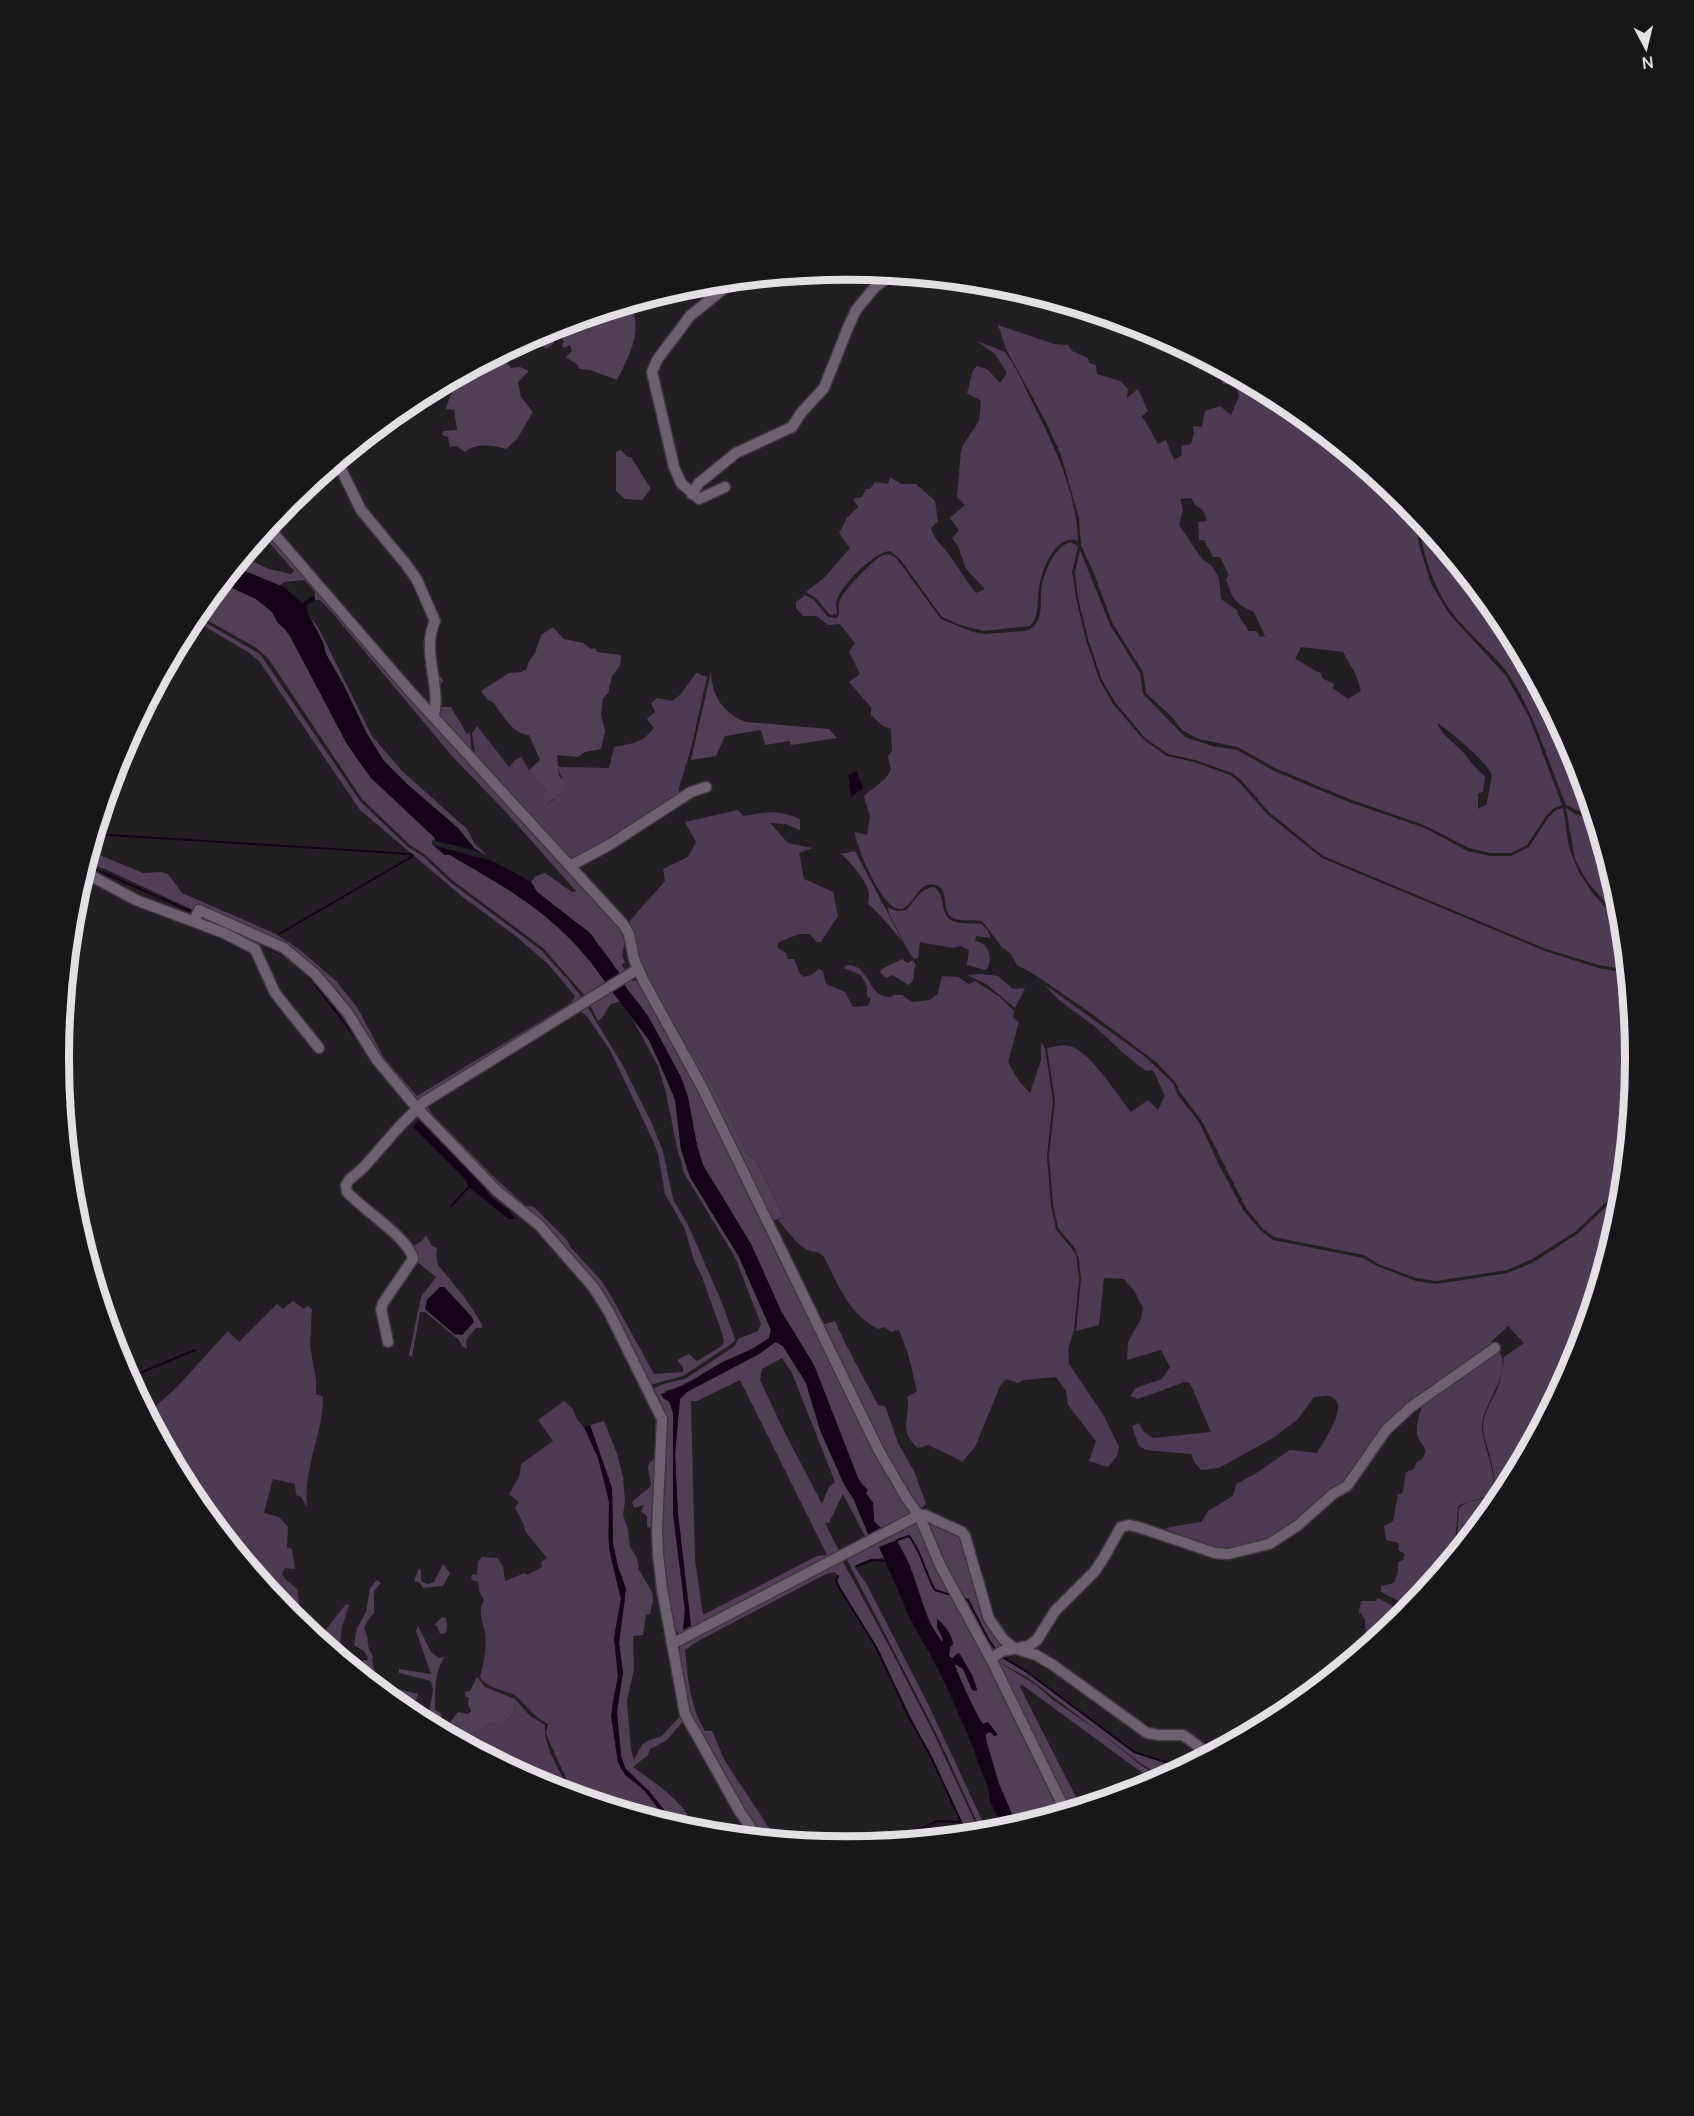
<svg xmlns="http://www.w3.org/2000/svg" width="1694" height="2116" viewBox="0 0 1694 2116" font-family="Manrope,sans-serif">
  <style>
    .green { fill: #503f56; fill-rule: evenodd }
    .forest { fill: #4f3a56; fill-rule: evenodd }
    .water { fill: #14041a }
    .pier { fill: #211f21 }
    .lines { fill: none; stroke-linecap: round; stroke-linejoin: round }
    .stream { stroke: #14041a; stroke-width: 2 }
    .minor-casing { stroke: #3c3a3c; stroke-width: 13 }
    .minor { stroke: #6b616f; stroke-width: 10 }
    .rim { fill: none; stroke: #e2e0e2; stroke-width: 8 }
  </style>
  <rect width="100%" height="100%" fill="#211f21"/>
  <g class="green">
    <path d="M630,304C644,330 629,356 617,380L590,370L579,369L578,365L566,357L572,351L570,345L564,348L562,345L564,342L561,337L554,338V343L546,349L543,346L550,340L547,336L542,338L539,335L535,338L534,336L546,329Z"/>
    <path d="M504,360L511,368L520,367L529,371L518,382L521,397L533,412L517,439L506,449C493,445 475,443 465,452L456,446L450,447L448,437L442,435L443,431L457,430L454,410L446,409C448,398 456,390 452,379L484,362Z"/>
    <path d="M621,450L627,457H631L651,489L642,500L625,499L616,491V452Z"/>
    <path d="M272,522L427,703L433,701L431,710L270,525Z"/>
    <path d="M266,529L618,925L625,943L622,956L625,962L622,965L625,970L620,974L590,933L537,892L531,882L536,876L545,873L572,892L576,891L503,809L452,756L335,616L320,600H315V592L304,580L284,582L279,586L235,567L243,557L269,569L291,574L294,571L262,534Z"/>
    <path d="M221,583L256,599L272,612L278,623L285,629L291,638L347,744L371,778L435,838L434,846L445,855H450C460,862 472,867 482,874C532,902 574,935 606,983L586,997L543,948L452,880L424,854L410,845L362,799L268,658L255,647L196,614Z"/>
    <path d="M194,616L260,654L360,801L408,847L423,856L450,882L541,950L570,982L582,998L417,1102L376,1053L307,963L105,869L86,863L90,851L143,873L161,872L168,874L182,893L276,934L299,949L336,981L357,1007L384,1058L417,1096L571,1003L575,996L548,964L517,937L464,898L360,810L259,661L248,652L192,619Z"/>
    <path d="M310,617L318,627L372,736L402,771L467,829L474,843L492,860L474,848L458,828L408,785L384,761L367,734L343,684L326,654L323,642Z"/>
    <path d="M553,627L564,639L583,643L591,649L595,648L597,652L621,655L620,666L612,676L608,693L603,698L601,714L605,731L601,749L585,752L578,757L557,755L559,776L565,781L566,788L563,794L547,803L542,799L546,790L537,782L529,770L540,760L529,735C511,733 503,715 493,702L488,700L481,691L509,673L521,672L527,669L528,663L535,653L541,635Z"/>
    <path d="M435,671L444,681L437,687L440,707H451L467,734L470,732L472,755L440,716L438,711Z"/>
    <path d="M711,672C711,695 724,714 746,722L829,729L837,738L791,745L790,741L765,745L761,730L725,736L716,756L691,760Z"/>
    <path d="M855,851C871,881 887,912 903,942C892,930 880,913 868,904C868,901 869,898 869,894C869,884 848,858 840,854Z"/>
    <path d="M902,959L907,963L913,960L916,965C912,971 916,979 909,985L892,975L886,978L880,972L882,969Z"/>
    <path d="M630,980L636,981L639,984L660,1016L912,1513L884,1531L874,1521L873,1503L867,1497L865,1487L858,1478L814,1365L781,1311L751,1244L703,1165L697,1146L688,1097L681,1077L648,1016L622,982Z"/>
    <path d="M611,990L620,1002C605,1002 609,1014 598,1021L590,1005Z"/>
    <path d="M587,1006L622,1064L652,1124L663,1151L673,1199L689,1227L722,1303L735,1339L734,1342L683,1376L650,1385L581,1267L552,1231L521,1208L427,1114V1105L432,1114L495,1178L526,1206L534,1207L567,1240L571,1248L600,1279L611,1296L654,1374L683,1372V1367L677,1360L689,1354L697,1361L723,1345L724,1341L722,1333L701,1274L695,1263L684,1227L665,1194L658,1154L655,1145L610,1050L586,1015L580,1011Z"/>
    <path d="M632,1018L649,1040L671,1089L675,1100L681,1149L690,1177L739,1257L771,1330L769,1338C755,1349 739,1354 723,1362C703,1372 687,1386 665,1391L673,1413V1513L685,1610L683,1629L691,1625L678,1514L675,1454L680,1399L687,1392L759,1354L776,1342L783,1346L806,1383L820,1430L844,1484L854,1500L870,1539L867,1540L843,1494L829,1523H825L840,1553L680,1634L673,1628L667,1600L661,1533L664,1457L652,1389L666,1383L685,1379L735,1346L738,1339L758,1331L761,1324L735,1257L684,1173L676,1143L666,1093L658,1066ZM782,1358L792,1373L835,1482L829,1487L822,1504L783,1429L760,1380L762,1369ZM740,1380L827,1555L817,1556L703,1615L695,1559L691,1401H697Z"/>
    <path d="M680,1040C697,1046 739,1137 750,1157L756,1160L784,1217L769,1222Z"/>
    <path d="M426,1235L432,1246L437,1248L436,1254L438,1265L465,1298L482,1324V1328H476L466,1340L467,1349L462,1346L459,1340L425,1312H420L412,1357L409,1355L421,1297L436,1277L416,1261L418,1257L412,1247L422,1241ZM440,1287H444L471,1316L473,1322L462,1335L427,1300Z"/>
    <path d="M835,1321L845,1343L878,1405L885,1406L899,1445L914,1471L926,1504L920,1509L880,1449L821,1325Z"/>
    <path d="M604,1421L617,1454L623,1477L625,1501L623,1515L628,1529L630,1547L637,1558L639,1570L652,1592L653,1600L650,1614L646,1615L643,1635L633,1636L634,1669L627,1700L631,1750L634,1760L642,1745L647,1741L662,1736L681,1715L684,1720L667,1740L650,1749L648,1755L633,1767C658,1785 685,1802 697,1832L678,1827L641,1784L625,1768L621,1756L617,1712L623,1672L619,1643L626,1589L618,1567L613,1543L612,1488L590,1425Z"/>
    <path d="M657,1458L653,1528L647,1527V1516L641,1512L644,1505L634,1508L632,1502C638,1495 647,1492 651,1485L648,1467L650,1462Z"/>
    <path d="M931,1522L960,1534L980,1598L1010,1647L991,1657L944,1565L928,1525Z"/>
    <path d="M915,1523L919,1526L1064,1812L1017,1826C1007,1801 986,1761 986,1734L995,1731L988,1722L983,1724L977,1716L956,1671L954,1666L956,1664L963,1669L972,1690L977,1689L972,1675L955,1658H952L949,1655L952,1639L941,1622L937,1627L943,1639L942,1642C919,1612 919,1570 896,1541L879,1547L884,1558L871,1559L854,1566L867,1585L929,1706L988,1833H983L976,1820L937,1735L846,1558Z"/>
    <path d="M842,1560L889,1646L935,1736L980,1833L970,1834L962,1822L932,1757L917,1731L877,1647L841,1589L837,1581L839,1576L834,1572L826,1574L698,1641L685,1650C688,1679 690,1706 705,1731H712L725,1761L777,1840L762,1838L757,1833L687,1714L676,1647Z"/>
    <path d="M443,1564L450,1573L443,1586L423,1588L419,1582L414,1581L419,1568L421,1571V1581L428,1584L434,1582Z"/>
    <path d="M377,1580L381,1583L374,1591V1613L367,1621L364,1629C370,1638 365,1646 373,1656L372,1661L378,1684L418,1694L417,1698L412,1705L423,1717L429,1714L433,1690L431,1681L399,1673V1669L431,1674L416,1631L418,1626L431,1652L439,1658L445,1657C433,1673 436,1691 435,1710L441,1713L443,1725H448L458,1712L468,1714L471,1711L468,1704L469,1698L465,1696V1692L470,1691L477,1677L485,1687L515,1699L514,1711L510,1718L503,1722H494L460,1741L409,1713L366,1679L363,1660L367,1661L368,1658L364,1651L354,1645L357,1628L366,1612L370,1588Z"/>
    <path d="M442,1617L446,1618L447,1626L446,1633L440,1634L437,1626L434,1625Z"/>
    <path d="M1001,1657L1027,1672L1134,1752L1183,1768C1167,1777 1158,1774 1143,1765L1027,1677L993,1659Z"/>
    <path d="M995,1662L1000,1663L1036,1685L1053,1700L1097,1730L1142,1766L1158,1775H1171L1156,1783L1021,1684L1020,1687L1081,1807L1068,1811Z"/>
  </g>
  <g class="forest">
    <path d="M998,325L1054,344L1068,345L1072,351L1088,358L1089,363L1096,365L1097,374L1120,381L1128,389L1127,398L1138,389L1148,411L1142,416L1158,444L1166,440L1174,460L1182,455L1181,446L1191,444L1194,434L1193,426L1202,427L1205,411L1220,406L1231,415L1239,396L1235,384H1223L1216,368L1219,367L1285,403L1405,501L1414,512L1419,545L1431,584L1450,615L1506,676L1529,717L1562,805L1554,808L1546,816L1527,845L1511,853H1490L1469,848L1426,826L1347,798L1275,768L1238,747L1199,739L1182,730L1172,717L1146,693L1143,672L1113,624L1093,571L1081,545L1079,518L1061,455L1046,422L1006,349ZM1191,498L1196,506L1203,510L1207,521L1198,522L1199,540H1204L1213,557H1220L1229,575L1226,579C1232,598 1235,604 1254,612L1265,636L1260,637L1256,631H1249L1237,613L1238,611L1221,599L1219,578L1212,566L1202,559L1179,525L1183,510L1180,499ZM1301,647L1343,652L1356,675L1361,691L1348,699L1333,688L1334,684L1322,678L1321,673C1311,670 1305,663 1295,659ZM1437,723C1448,729 1490,764 1492,776C1492,778 1487,799 1487,804L1478,809V793L1483,792L1485,776C1475,769 1470,760 1462,751C1452,741 1443,736 1437,723Z"/>
    <path d="M977,341L1005,352C1016,366 1025,388 1033,404C1055,448 1077,492 1078,543L1076,540C1056,536 1044,565 1040,582C1036,597 1041,615 1030,626L984,631L960,625L942,617L899,558L890,551C874,552 843,584 837,599C835,604 837,610 837,614L830,615L816,598L806,592L825,577L850,548L839,533L847,518L858,507L853,499L862,497L866,489H870L875,482L888,484L890,477L901,484H916L935,501L938,521L931,528C934,540 943,546 950,556C959,568 966,581 976,593L985,589L966,569L958,546L952,538L959,530L950,518L965,505L957,497L961,452L963,445L979,421L981,401L967,393L973,370L977,366L987,369L1000,383L1007,373L995,354Z"/>
    <path d="M1418,516L1503,620L1576,757L1594,818L1566,805C1548,761 1535,715 1509,675C1493,652 1470,636 1453,614C1432,586 1422,551 1418,516Z"/>
    <path d="M1070,542L1078,546L1072,572L1076,598L1086,640L1100,681L1113,704L1144,740L1167,756L1194,762L1230,775L1239,782L1267,814L1322,858L1545,951L1598,968L1627,973L1635,1058L1623,1182L1606,1202L1575,1232L1532,1259L1507,1270L1436,1281L1416,1278L1378,1264L1364,1255L1274,1237L1263,1229L1246,1208L1202,1121L1180,1092L1175,1082L1156,1062L1092,1014L1037,976L1017,965L1011,954L1002,947L982,921C974,920 963,921 955,919C939,913 951,890 936,885C917,879 915,908 900,909C883,910 856,847 855,832L867,835L870,817L864,796L885,779L891,770L888,756L892,751L891,729L883,726L871,715V707L849,682L860,674L849,652L855,643L840,624L828,625L816,616H803L796,608V602L805,595L814,600L828,617L837,618C841,612 837,606 840,600C844,590 875,557 884,555C890,553 893,556 897,559L941,619L973,632L984,634L1025,631C1032,629 1036,625 1039,618C1042,608 1040,596 1042,585C1045,570 1055,547 1070,542Z"/>
    <path d="M1080,550L1110,625L1140,673L1143,694L1185,737L1212,746L1237,750L1274,771L1346,801L1425,828L1467,851L1490,856H1511L1529,847L1548,818L1556,810L1563,808L1569,847L1578,871L1593,894L1623,926L1627,970L1599,965L1546,949L1323,856L1269,812L1241,780L1232,773L1195,760L1168,754L1145,738L1115,702L1102,680L1088,639L1078,598L1075,572Z"/>
    <path d="M696,673L707,677L691,748L679,788V799L630,830L572,859L563,854L476,760L472,733L477,726L509,767L515,760L521,757L537,782L546,790L542,799L547,803L554,800L556,793H563C569,783 560,778 558,767L609,768L614,747C633,743 641,744 654,728L647,719L655,712L651,703L657,698L672,701L681,694Z"/>
    <path d="M1566,808L1575,814L1595,821L1620,904L1622,921L1586,880L1575,859Z"/>
    <path d="M738,810L743,816C766,812 777,809 800,819V830L785,824L770,823L788,843L812,848L799,853L804,879L833,892L838,916L821,942H817L809,934H799L779,942L777,947L786,953L788,959H794L800,974L804,977L811,975L819,969L823,971L826,984L845,992L853,1007L868,1006L871,999L867,996V987L861,975L844,968L846,965C871,963 867,999 892,997L893,995H902L912,1002L930,1000L938,993L942,976L958,977L969,984L975,981L1000,997L1014,1011L1013,1018L1019,1022L1008,1062L1018,1080L1030,1093L1041,1060V1042L1045,1048L1053,1101L1047,1156L1051,1205L1056,1229L1076,1254L1079,1279L1074,1330L1068,1349L1069,1364L1104,1416L1119,1447L1117,1456L1108,1467L1089,1461L1096,1441L1068,1405L1066,1391L1056,1377L1024,1380L1018,1383L1006,1379L1000,1386L975,1447L962,1462C951,1454 940,1452 929,1445L918,1448C896,1428 912,1418 907,1397L917,1391L908,1354L899,1330L891,1332L884,1327L878,1329C848,1313 839,1286 824,1257L818,1252C801,1253 789,1232 778,1220L784,1217L756,1160L750,1157C739,1136 697,1046 680,1040L644,978L627,924L665,881L663,869L688,857L696,842L685,822Z"/>
    <path d="M934,887C948,896 937,917 956,922C964,924 973,923 981,924L987,929L991,938L976,936L975,941C989,943 994,958 986,970L967,965L969,950L961,946L952,948L920,942L918,958L914,959L910,954L889,914L888,907L895,911L906,910C916,900 919,889 934,887Z"/>
    <path d="M982,974L998,976L1013,989L1025,988L1015,1008L986,984L967,975Z"/>
    <path d="M1045,985L1143,1055L1173,1083L1177,1094L1199,1122L1220,1167L1243,1210L1261,1231L1273,1240L1363,1258L1377,1266L1416,1281L1435,1284L1450,1282L1508,1273L1534,1262L1577,1234L1609,1204L1623,1187L1620,1212L1575,1360L1502,1496L1456,1553L1459,1508L1467,1502L1487,1498C1504,1480 1484,1448 1483,1427C1483,1411 1495,1398 1499,1384C1502,1375 1503,1366 1504,1357L1524,1343L1508,1326L1491,1342L1494,1347L1409,1406L1346,1483L1284,1534L1225,1553L1159,1534L1169,1527L1201,1522L1208,1511L1233,1496L1236,1484L1255,1474L1290,1450L1317,1453C1323,1442 1353,1401 1329,1396C1325,1395 1319,1397 1314,1397L1298,1419L1273,1438L1219,1468L1201,1470L1195,1463L1191,1454L1146,1450L1139,1446L1132,1426L1139,1423L1144,1432L1153,1438L1211,1432L1190,1383L1185,1382L1138,1399L1130,1396L1136,1388L1162,1379L1170,1367L1161,1350L1127,1360L1128,1342L1141,1319L1143,1308L1135,1292L1124,1279L1104,1278L1099,1325L1076,1331L1081,1279L1079,1259L1074,1247L1058,1228L1053,1205L1049,1156L1055,1101L1047,1048C1054,1047 1064,1044 1070,1046C1092,1053 1116,1094 1131,1112L1148,1100L1158,1110L1165,1096L1154,1072L1151,1070L1147,1071C1127,1059 1111,1040 1093,1025C1076,1012 1058,1002 1045,985Z"/>
    <path d="M293,1301L304,1309L307,1306L312,1309L310,1346L316,1380V1394L323,1397C323,1435 303,1469 307,1507L301,1497L296,1495L295,1484L273,1479L264,1513L279,1517L288,1527L287,1547L292,1549L295,1569L285,1568L282,1574L285,1579L297,1589L300,1608L313,1628L314,1635L289,1615L191,1496L150,1418L149,1412L176,1388L228,1331L239,1342L277,1304L283,1309Z"/>
    <path d="M1499,1351C1513,1373 1483,1403 1482,1425C1481,1443 1500,1477 1491,1492C1484,1502 1467,1498 1458,1507L1454,1555L1404,1616L1374,1641L1366,1640L1365,1619L1359,1612L1361,1601H1375L1378,1598L1396,1608L1399,1601L1381,1592V1586L1394,1583L1398,1572V1562L1403,1560L1405,1554L1398,1550L1399,1543L1386,1540L1384,1526L1393,1521L1398,1495L1403,1492L1406,1472L1414,1469L1416,1463C1421,1460 1425,1457 1425,1451C1425,1445 1420,1443 1418,1438C1414,1426 1421,1410 1425,1398Z"/>
    <path d="M564,1401L573,1409L576,1418L584,1427L598,1458L609,1502L608,1537L611,1559L621,1599L614,1638L618,1676L612,1705L614,1734L618,1762L621,1769L644,1790L670,1824L577,1796L568,1782L549,1741L546,1733L548,1724C533,1716 529,1708 518,1698C506,1688 489,1691 480,1677C484,1663 487,1646 485,1632C482,1621 478,1612 484,1600L479,1591L478,1582L472,1580L471,1577L473,1574L477,1575L478,1562L482,1557L497,1558L503,1566L505,1581L525,1573L527,1575L542,1567L541,1562L547,1558L525,1531L524,1525L515,1508L519,1502L509,1494L519,1477L521,1464L553,1441L538,1420Z"/>
    <path d="M346,1604L349,1605L342,1627L339,1656L325,1645L323,1637L327,1628Z"/>
    <path d="M515,1699L530,1716L545,1725C542,1744 563,1779 574,1795L545,1786L460,1741L494,1722H503L510,1718L514,1711Z"/>
  </g>
  <g class="water">
    <path d="M235,567L284,587L302,603L313,596L315,600L307,605V612L323,642L326,654L343,684L367,734L384,761L408,785L458,828L474,848L492,860L531,882L537,892L590,933L620,974L606,983C574,935 532,902 482,874C472,867 461,862 450,855H445L434,846L435,838L371,778L347,744L291,638L285,629L278,623L272,612L256,599L222,583Z"/>
    <path d="M856,771L863,788L851,797L848,775Z"/>
    <path d="M622,982L648,1016L681,1077L688,1097L697,1146L703,1165L751,1244L781,1311L814,1365L858,1478L861,1484L868,1490L866,1493L873,1503L874,1521L884,1531L870,1539L854,1500L844,1484L820,1430L806,1383L783,1346L775,1342L759,1354L687,1392L680,1399L675,1454L678,1514L691,1626L683,1630L685,1610L673,1513V1413L670,1402L664,1399L661,1394L683,1386L721,1363L754,1348L769,1338L771,1330L739,1257L690,1177L681,1149L675,1100L660,1064L649,1040L611,990Z"/>
    <path d="M419,1120L475,1177L491,1197L509,1210L515,1219H508L469,1187L464,1178L413,1127Z"/>
    <path d="M440,1287H444L471,1316L474,1322L462,1335L454,1334L425,1309L427,1300Z"/>
    <path d="M590,1425L612,1488L613,1543L618,1567L626,1589L619,1643L623,1672L617,1712L621,1756L625,1768L649,1791L678,1827L670,1824L644,1790L625,1775L618,1762L611,1716L618,1676L614,1638L621,1599L609,1548V1502L604,1480L598,1458L584,1427Z"/>
    <path d="M897,1540L910,1567L929,1622L942,1642L943,1639L937,1627V1619C945,1625 952,1635 953,1644L950,1647L949,1656L952,1658L958,1653L960,1654L972,1675L977,1690L975,1691L972,1690L963,1669L955,1664C955,1669 978,1718 983,1724L988,1722L998,1735L994,1736L989,1731L986,1734V1739L999,1784L1017,1826L1004,1830L990,1801L988,1788L966,1730L940,1673L909,1616L879,1547Z"/>
  </g>
  <path class="pier" d="M432,840L462,847L491,856L533,880L492,861L432,845Z"/>
  <g class="lines">
    <g class="stream">
      <path d="M95,834L411,854L413,856L279,934"/>
      <path d="M86,865L192,912"/>
      <path d="M260,943L287,957"/>
      <path d="M307,974L360,1043"/>
      <path d="M451,1206L469,1187"/>
      <path d="M128,1378L195,1350"/>
      <path d="M897,1540L909,1536C923,1554 924,1571 935,1590L951,1595"/>
      <path d="M857,1566L872,1560L885,1561"/>
      <path d="M838,1576L836,1581L840,1589L876,1647L908,1715L931,1757L961,1822L969,1834"/>
      <path d="M962,1598L968,1600L987,1637L997,1652"/>
      <path d="M1001,1656L1027,1672L1134,1752L1184,1768"/>
      <path d="M886,1843L938,1821L961,1822"/>
    </g>
    <defs>
      <g id="minor">
        <path d="M337,461L361,510L405,563L417,580L435,621C421,650 441,685 434,716"/>
        <path d="M725,487L699,499L681,483L674,467L652,372L657,360L690,316L733,281"/>
        <path d="M692,494L699,483L736,453L792,427L801,413L824,388L849,325L856,310L875,287L893,274"/>
        <path d="M268,527L408,689L623,924L629,934L634,959L643,980L702,1087L878,1449L907,1499L919,1515L940,1565L991,1659L1066,1812"/>
        <path d="M570,866L609,845L691,792L706,787"/>
        <path d="M84,872L136,900L224,933L255,949L275,993L319,1048"/>
        <path d="M194,921L199,910L284,948L315,974L347,1012L377,1060L417,1108L497,1191L539,1225L594,1288L609,1312L662,1419L657,1530L658,1554L662,1589L685,1714L740,1812L758,1838"/>
        <path d="M388,1342L381,1309L383,1303L413,1259C411,1240 361,1208 347,1192L346,1185L349,1180L364,1167L399,1127L424,1102L638,969"/>
        <path d="M672,1644L919,1515H925L962,1532L965,1536L989,1619L1003,1639L1014,1648L1036,1655L1053,1665L1147,1733L1159,1735H1183L1209,1754"/>
        <path d="M991,1659L1002,1651L1028,1646L1037,1640L1055,1611L1095,1571L1104,1557L1121,1527L1129,1525L1138,1527L1215,1553L1228,1554L1269,1544L1297,1526L1333,1494L1347,1486L1386,1430L1411,1407L1495,1348"/>
      </g>
    </defs>
    <use href="#minor" class="minor-casing"/>
    <use href="#minor" class="minor"/>
  </g>
  <path d="M0 0H1694V2116H0ZM69 1058a778 778 0 1 1 1556 0a778 778 0 1 1-1556 0Z" fill="#171618" fill-rule="evenodd"/>
  <path class="rim" d="M69 1058a778 778 0 1 1 1556 0a778 778 0 1 1-1556 0Z"/>
  <g transform="translate(1646 48) rotate(173)" stroke="#171618" stroke-width="4.5" paint-order="stroke">
  <path d="M0-4.5L10 22L0 15L-10 22Z" fill="#e2e0e2"/>
  <text y="-9" font-size="16" font-weight="bold" text-anchor="middle" fill="#e2e0e2">N</text>
  </g>
</svg>
